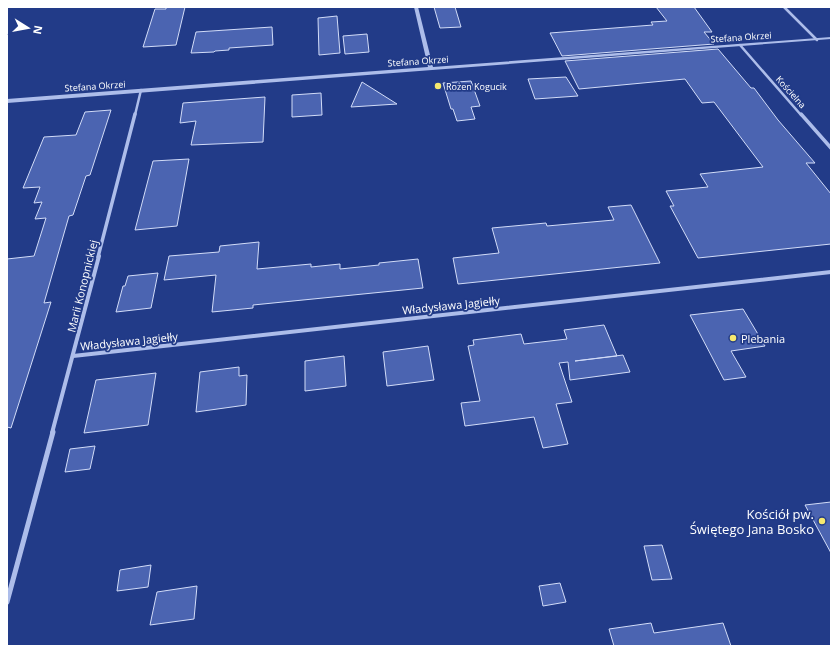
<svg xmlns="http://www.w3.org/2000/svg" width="838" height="653" viewBox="0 0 838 653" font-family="'Open Sans',sans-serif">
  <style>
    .building { fill: #4b64b1; stroke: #d2dcf8 }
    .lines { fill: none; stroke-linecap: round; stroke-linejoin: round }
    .minor-far3 { stroke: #adbdea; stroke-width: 2.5 }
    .minor-far2 { stroke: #adbdea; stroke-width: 3.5 }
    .minor-far1 { stroke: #adbdea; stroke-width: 4 }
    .minor { stroke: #adbdea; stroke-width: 5 }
    .tertiary { fill: #adbdea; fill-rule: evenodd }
    .poi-dot { fill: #f6e96f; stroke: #223b88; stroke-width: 1.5 }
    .labels { text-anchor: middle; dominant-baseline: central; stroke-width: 3.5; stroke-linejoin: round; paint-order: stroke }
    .far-street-label { font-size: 9px; fill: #fff; stroke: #223b88 }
    .far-poi-label { font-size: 9px; fill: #fff; stroke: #223b88; text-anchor: start }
    .street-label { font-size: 11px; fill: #fff; stroke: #223b88 }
    .poi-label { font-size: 11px; fill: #fff; stroke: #223b88; text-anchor: start }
    .near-poi-label { font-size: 13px; fill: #fff; stroke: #223b88; text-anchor: end }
  </style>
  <rect width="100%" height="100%" fill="#223b88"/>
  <g class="building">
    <path d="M166,7H185L176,45L143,47L155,9H166Z"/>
    <path d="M434,7H455L461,27L440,28Z"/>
    <path d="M656,7H694L712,32H704L714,44L562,56L550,33L653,25L651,22L667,21Z"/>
    <path d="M337,16L340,53L319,55L318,18Z"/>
    <path d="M272,27L273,45L229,48V50L215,51L214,52L191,53L196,32Z"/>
    <path d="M367,34L369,52L345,54L343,36Z"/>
    <path d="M718,49L751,88H754L778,120L815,163H806L831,194V244L698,258L670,206H674L666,191L708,187L700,174L763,167L714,102L702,103L685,79L579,89L565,61Z"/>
    <path d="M566,77L578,96L535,99L528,79Z"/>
    <path d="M471,81L480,106L471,107L475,119L457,121L453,109H451L443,83Z"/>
    <path d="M362,82L397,104L351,107Z"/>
    <path d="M321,93L322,115L292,117V95Z"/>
    <path d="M265,97L263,142L191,145L196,121L180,123L183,103Z"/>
    <path d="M111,110L90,175L86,176L73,215L69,216L44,303L51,302L11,428L7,427V259L34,256L46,218L35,219L42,202L34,203L40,187L23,188L44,137L76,135L85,112Z"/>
    <path d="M189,159L177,226L135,230L153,161Z"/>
    <path d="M631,205L660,263L458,284L453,258L499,253L492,228L546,223L547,226L614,220L608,207Z"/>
    <path d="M259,242L257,269L311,264V267L340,264V269L379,265V263L418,259L423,288L253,305V308L212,312L216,275L164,280L169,256L219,252L220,246Z"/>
    <path d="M158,273L151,308L116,312L123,286H125L128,276Z"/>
    <path d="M743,309L765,346L731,351L746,377L724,380L690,315Z"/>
    <path d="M604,325L617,356L575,361L623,355L630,372L570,380L568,362L559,363L572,402L556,404L568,444L543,448L534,417L465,426L461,403L480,401L468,346L474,345L473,340L521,334L524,344L567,339L564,330Z"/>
    <path d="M428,346L434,380L387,386L383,352Z"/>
    <path d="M344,356L346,386L305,391V361Z"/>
    <path d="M239,367V376L247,375L246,405L196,412L200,372Z"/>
    <path d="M156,373L148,425L84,433L96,380Z"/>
    <path d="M95,446L90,469L65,472L70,449Z"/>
    <path d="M831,502V553L805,505Z"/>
    <path d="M662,545L672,579L652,580L644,546Z"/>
    <path d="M151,565L148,587L117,591L120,570Z"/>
    <path d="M560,583L566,602L543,606L539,586Z"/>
    <path d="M197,586L194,619L150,625L157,592Z"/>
    <path d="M651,623L654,633L723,623L731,646H614L609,629Z"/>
  </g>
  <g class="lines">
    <g class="minor-far3">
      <path d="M784,7L817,40"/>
      <path d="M740,45L801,115"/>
      <path d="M135,115L141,90"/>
    </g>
    <g class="minor-far2">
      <path d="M801,114L831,148"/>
      <path d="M98,257L135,114"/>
    </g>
    <g class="minor-far1">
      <path d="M73,356L831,272"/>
      <path d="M52,433L99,256"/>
    </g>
    <path class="minor" d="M7,602L53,432"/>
    <path class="tertiary" d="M414,7H418L433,67L831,37V39L7,103V99L428,67Z"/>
  </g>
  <g class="poi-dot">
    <circle cx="438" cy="86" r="4"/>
    <circle cx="733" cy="338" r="4"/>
    <circle cx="822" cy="521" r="4"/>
  </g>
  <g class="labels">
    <g class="far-street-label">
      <text transform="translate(741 37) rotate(-4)">Stefana Okrzei</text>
      <text transform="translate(418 61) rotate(-4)">Stefana Okrzei</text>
      <text transform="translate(95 86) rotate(-4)">Stefana Okrzei</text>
      <text transform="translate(791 92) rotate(48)">Kościelna</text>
    </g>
    <g class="far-poi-label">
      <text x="446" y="86">Rożen Kogucik</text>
    </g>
    <g class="street-label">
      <text transform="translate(82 286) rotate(-76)">Marii Konopnickiej</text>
      <text transform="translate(451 305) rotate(-6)">Władysława Jagiełły</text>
      <text transform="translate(129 341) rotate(-6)">Władysława Jagiełły</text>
    </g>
    <g class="poi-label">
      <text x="741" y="338">Plebania</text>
    </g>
    <g class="near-poi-label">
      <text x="814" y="514">Kościół pw.<tspan x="814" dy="15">Świętego Jana Bosko</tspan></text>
    </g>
  </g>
  <rect width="838" height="653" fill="none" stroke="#ffffff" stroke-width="16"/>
  <g transform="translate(28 28) rotate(101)" stroke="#223b88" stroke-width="3" paint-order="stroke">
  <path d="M0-3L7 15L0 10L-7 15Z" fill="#ffffff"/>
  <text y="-6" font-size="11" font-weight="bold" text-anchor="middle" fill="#ffffff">N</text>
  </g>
</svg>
